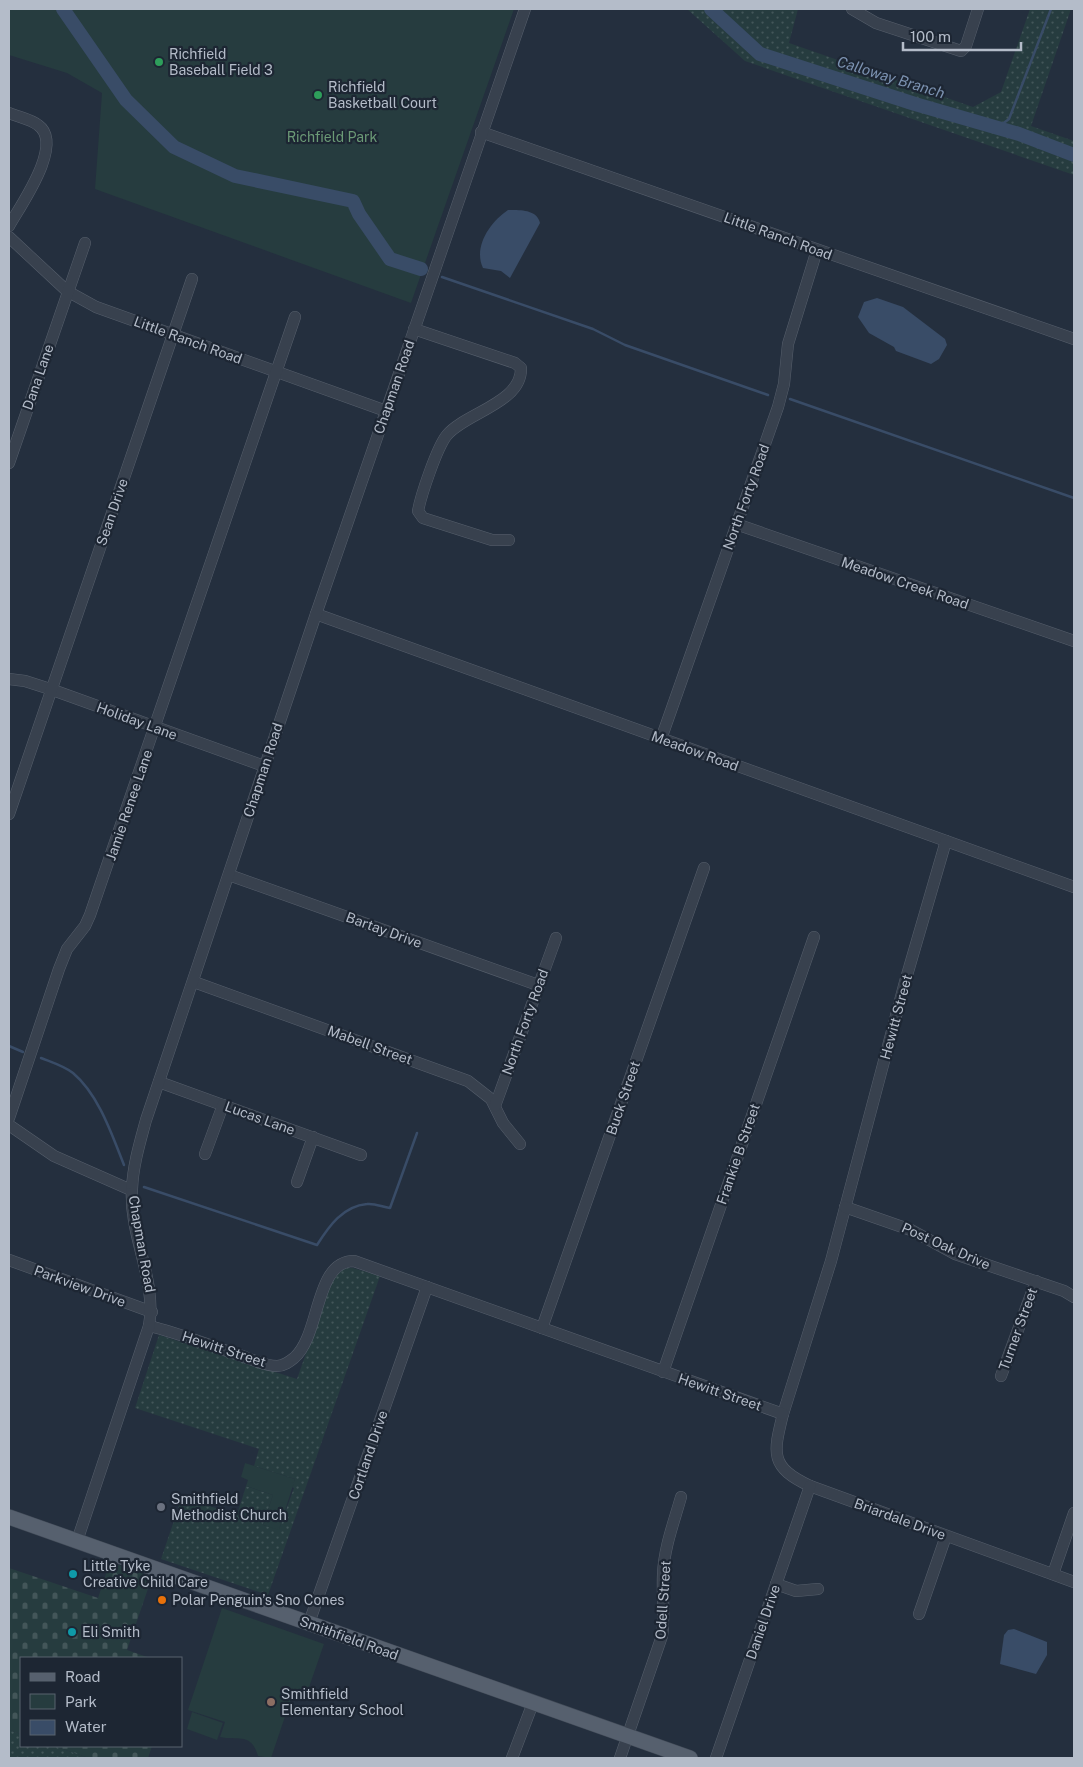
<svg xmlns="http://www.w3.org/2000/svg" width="1083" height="1767" viewBox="0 0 1083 1767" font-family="'Public Sans',sans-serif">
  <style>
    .grass { fill: url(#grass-dots) }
    .cemetery { fill: url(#cemetery-stones) }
    .park { fill: #263c3f }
    .water { fill: #394c67 }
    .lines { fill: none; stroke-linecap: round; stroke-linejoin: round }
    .stream { stroke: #394c67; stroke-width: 2.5 }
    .river { stroke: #394c67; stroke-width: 14 }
    .minor-casing { stroke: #565f6c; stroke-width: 12 }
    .major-casing { stroke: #414a57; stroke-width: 16 }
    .minor { stroke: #38414e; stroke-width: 11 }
    .major { stroke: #56606e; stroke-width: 15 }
    .leisure-dot { fill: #2e9e5b; stroke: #1d2633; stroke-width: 2 }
    .worship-dot { fill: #6b7280; stroke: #1d2633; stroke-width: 2 }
    .culture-dot { fill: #0f9aa8; stroke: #1d2633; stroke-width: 2 }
    .food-dot { fill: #e8710a; stroke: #1d2633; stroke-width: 2 }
    .education-dot { fill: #8d6e63; stroke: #1d2633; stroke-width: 2 }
    .labels { text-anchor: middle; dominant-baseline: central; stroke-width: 4.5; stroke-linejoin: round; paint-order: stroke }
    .poi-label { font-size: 14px; fill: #b4bcc9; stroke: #1d2633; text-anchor: start }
    .park-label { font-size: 14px; fill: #6b9a76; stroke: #1d2633 }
    .street-label { font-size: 14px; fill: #b4bcc9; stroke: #1d2633 }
    .water-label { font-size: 15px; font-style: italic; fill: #7c92b1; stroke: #1d2633 }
  </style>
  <defs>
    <pattern id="grass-dots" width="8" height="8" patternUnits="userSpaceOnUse" patternTransform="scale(1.25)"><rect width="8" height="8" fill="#263c3f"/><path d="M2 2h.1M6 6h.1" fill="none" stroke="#435659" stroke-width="1.8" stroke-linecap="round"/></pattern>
    <pattern id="cemetery-stones" width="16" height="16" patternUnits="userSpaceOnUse" patternTransform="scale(1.25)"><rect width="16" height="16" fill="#263c3f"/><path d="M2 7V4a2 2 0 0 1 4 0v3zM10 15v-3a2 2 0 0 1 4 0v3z" fill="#435659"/></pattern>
  </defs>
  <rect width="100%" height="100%" fill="#242f3e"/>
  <g class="grass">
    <path d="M687,9H798L789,43L973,107L1001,92L1030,9H1071L1031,126L1074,141V175L745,61Z"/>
    <path d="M344,1268H353L380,1276L268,1595L161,1559L182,1497L237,1515L246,1486L273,1495L263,1525L279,1529L294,1488L292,1487L295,1479L254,1466L259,1449L135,1408L159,1335L297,1379L332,1279Z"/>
    <path d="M9,1730L21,1734V1746H54L89,1758H9Z"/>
  </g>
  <g class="cemetery">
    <path d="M110,1562L152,1577L127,1650L150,1658H21V1734L9,1730V1568L98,1598Z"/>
    <path d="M54,1746H152L148,1758H89Z"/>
  </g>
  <g class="park">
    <path d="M9,9H514L411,303L95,189L102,93L67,73L9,55Z"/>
    <path d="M245,1463L295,1479L279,1530L263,1525L273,1495L246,1486L248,1480L241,1477Z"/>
    <path d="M222,1608L324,1644L307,1693L298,1692L292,1696L271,1758L258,1756C251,1732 239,1741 220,1737L225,1722L188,1710Z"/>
    <path d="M192,1712L223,1723L217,1740L187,1729Z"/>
  </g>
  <g class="water">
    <path d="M508,210C519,210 537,209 540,223L510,278L501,271L483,268C473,247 490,222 508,210Z"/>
    <path d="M877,298L903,307L945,339L947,345L939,359L931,364L896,351L894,347L869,333L858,317L864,302Z"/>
    <path d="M1014,1629L1047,1642V1655L1036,1674L1000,1664L1004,1635L1008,1630Z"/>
  </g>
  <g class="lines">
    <g class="stream">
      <path d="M997,128L1009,119L1051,9"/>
      <path d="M442,277L593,329L625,345L768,395"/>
      <path d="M790,399L1074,498"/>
      <path d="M9,1046L23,1052"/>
      <path d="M41,1058C51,1062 64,1066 73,1073C99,1095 112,1135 124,1165"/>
      <path d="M144,1187L317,1245C329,1226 343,1206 367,1204C375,1203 382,1207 390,1208L417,1133"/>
    </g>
    <g class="river">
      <path d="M63,9L126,100L174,147L235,176L353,201L359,214L390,259L421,269"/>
      <path d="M711,9L760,54L915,104L1019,134L1074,155"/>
    </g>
    <defs>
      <g id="minor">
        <path d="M852,9L876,23L961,51L966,46L978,9"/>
        <path d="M9,113C18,117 30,119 38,125C65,144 20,206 9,226"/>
        <path d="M481,132L1074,339"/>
        <path d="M9,237L67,291L96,307L386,411"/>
        <path d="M414,329L515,363L521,368C522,403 465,413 447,435C437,447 421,495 418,511L423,518L492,540H509"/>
        <path d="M9,463L85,243"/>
        <path d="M736,524L1074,641"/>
        <path d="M316,614L1074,887"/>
        <path d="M9,679L25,681L50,689L264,766"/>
        <path d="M661,739L778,407L784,384L788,344L817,250"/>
        <path d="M9,814L192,279"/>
        <path d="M946,841L905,982L831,1261L783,1414C773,1454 770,1467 810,1486L1074,1582"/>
        <path d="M229,875L538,985"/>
        <path d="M194,982L468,1081L491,1099L503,1123L520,1144"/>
        <path d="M159,1082L361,1155"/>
        <path d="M495,1106L556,938"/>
        <path d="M9,1118L59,969L67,949L85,926L90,915L295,317"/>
        <path d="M9,1125L54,1156L131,1190"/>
        <path d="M205,1154L223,1105"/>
        <path d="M297,1182L313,1137"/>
        <path d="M845,1207L911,1230L955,1254L1064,1291L1074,1297"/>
        <path d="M9,1260L152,1312"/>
        <path d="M149,1326C179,1333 208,1345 236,1354C249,1358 264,1366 277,1366C284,1366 289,1362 294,1358C321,1335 314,1261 354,1261L783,1414"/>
        <path d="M542,1328L704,868"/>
        <path d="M663,1372L814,937"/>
        <path d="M1001,1376L1036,1281"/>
        <path d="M77,1541L149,1326C157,1279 129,1236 132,1189C133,1165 140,1142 146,1120L316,614L525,9"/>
        <path d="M1053,1574L1074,1513"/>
        <path d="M776,1584L796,1591L818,1589"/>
        <path d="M919,1614L946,1536"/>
        <path d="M309,1623L427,1287"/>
        <path d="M512,1758L533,1703"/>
        <path d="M620,1758L662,1636C665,1615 662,1595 663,1574C664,1548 674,1522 681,1497"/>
        <path d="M716,1758L810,1486"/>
      </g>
      <path id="major" d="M9,1517L690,1758"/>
    </defs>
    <use href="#minor" class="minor-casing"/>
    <use href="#major" class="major-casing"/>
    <use href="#minor" class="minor"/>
    <use href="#major" class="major"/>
  </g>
  <g class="leisure-dot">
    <circle cx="159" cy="62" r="5"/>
    <circle cx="318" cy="95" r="5"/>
  </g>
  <circle class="worship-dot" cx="161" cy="1507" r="5"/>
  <g class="culture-dot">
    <circle cx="73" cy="1574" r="5"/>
    <circle cx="72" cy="1632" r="5"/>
  </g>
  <circle class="food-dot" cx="162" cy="1600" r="5"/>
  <circle class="education-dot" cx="271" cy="1702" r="5"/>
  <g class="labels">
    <g class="poi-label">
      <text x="169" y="54">Richfield<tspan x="169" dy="16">Baseball Field 3</tspan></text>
      <text x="328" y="87">Richfield<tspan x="328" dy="16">Basketball Court</tspan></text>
      <text x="171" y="1499">Smithfield<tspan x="171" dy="16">Methodist Church</tspan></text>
      <text x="83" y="1566">Little Tyke<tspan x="83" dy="16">Creative Child Care</tspan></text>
      <text x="172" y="1600">Polar Penguin’s Sno Cones</text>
      <text x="82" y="1632">Eli Smith</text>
      <text x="281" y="1694">Smithfield<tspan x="281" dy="16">Elementary School</tspan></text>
    </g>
    <g class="park-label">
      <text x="332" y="137">Richfield Park</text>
    </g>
    <g class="street-label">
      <text transform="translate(778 236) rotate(20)">Little Ranch Road</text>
      <text transform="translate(188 340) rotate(20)">Little Ranch Road</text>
      <text transform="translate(38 377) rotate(-71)">Dana Lane</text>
      <text transform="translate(394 387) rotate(-71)">Chapman Road</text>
      <text transform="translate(746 497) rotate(-70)">North Forty Road</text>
      <text transform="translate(112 512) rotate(-71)">Sean Drive</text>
      <text transform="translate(905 583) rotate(19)">Meadow Creek Road</text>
      <text transform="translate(137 721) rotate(20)">Holiday Lane</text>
      <text transform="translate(695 751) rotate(20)">Meadow Road</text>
      <text transform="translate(263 770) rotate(-72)">Chapman Road</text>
      <text transform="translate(129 805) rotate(-71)">Jamie Renee Lane</text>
      <text transform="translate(384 930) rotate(20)">Bartay Drive</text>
      <text transform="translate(896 1017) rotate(-75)">Hewitt Street</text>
      <text transform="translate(525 1022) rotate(-70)">North Forty Road</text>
      <text transform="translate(370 1045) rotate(20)">Mabell Street</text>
      <text transform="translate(623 1098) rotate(-71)">Buck Street</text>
      <text transform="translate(260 1118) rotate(20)">Lucas Lane</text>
      <text transform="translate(738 1154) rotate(-71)">Frankie B Street</text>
      <text transform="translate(142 1244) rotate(80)">Chapman Road</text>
      <text transform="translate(946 1246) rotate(24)">Post Oak Drive</text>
      <text transform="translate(80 1286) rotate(20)">Parkview Drive</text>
      <text transform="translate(1018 1329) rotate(-70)">Turner Street</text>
      <text transform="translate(224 1349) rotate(18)">Hewitt Street</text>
      <text transform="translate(720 1392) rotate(19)">Hewitt Street</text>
      <text transform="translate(368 1455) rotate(-71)">Cortland Drive</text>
      <text transform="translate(900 1519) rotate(20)">Briardale Drive</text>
      <text transform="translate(663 1600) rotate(-86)">Odell Street</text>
      <text transform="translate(763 1622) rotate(-71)">Daniel Drive</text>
      <text transform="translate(349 1638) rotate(20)">Smithfield Road</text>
    </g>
    <g class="water-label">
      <text transform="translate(891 77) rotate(17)">Calloway Branch</text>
    </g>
  </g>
  <rect width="1083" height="1767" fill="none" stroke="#b4bcc9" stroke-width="20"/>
  <rect x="20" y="1657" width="162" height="90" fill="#1d2633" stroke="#59626f"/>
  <rect x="30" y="1673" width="25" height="8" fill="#56606e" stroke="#59626f"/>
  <text x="65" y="1682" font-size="15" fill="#b4bcc9">Road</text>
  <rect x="30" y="1694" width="25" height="15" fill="#263c3f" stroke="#59626f"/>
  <text x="65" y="1707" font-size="15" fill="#b4bcc9">Park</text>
  <rect x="30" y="1720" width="25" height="15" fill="#394c67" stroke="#59626f"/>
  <text x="65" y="1732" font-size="15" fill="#b4bcc9">Water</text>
  <path d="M903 42v8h118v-8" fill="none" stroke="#b4bcc9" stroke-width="2.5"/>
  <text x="910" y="42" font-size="15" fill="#b4bcc9" stroke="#1d2633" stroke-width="4" paint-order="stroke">100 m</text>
</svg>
